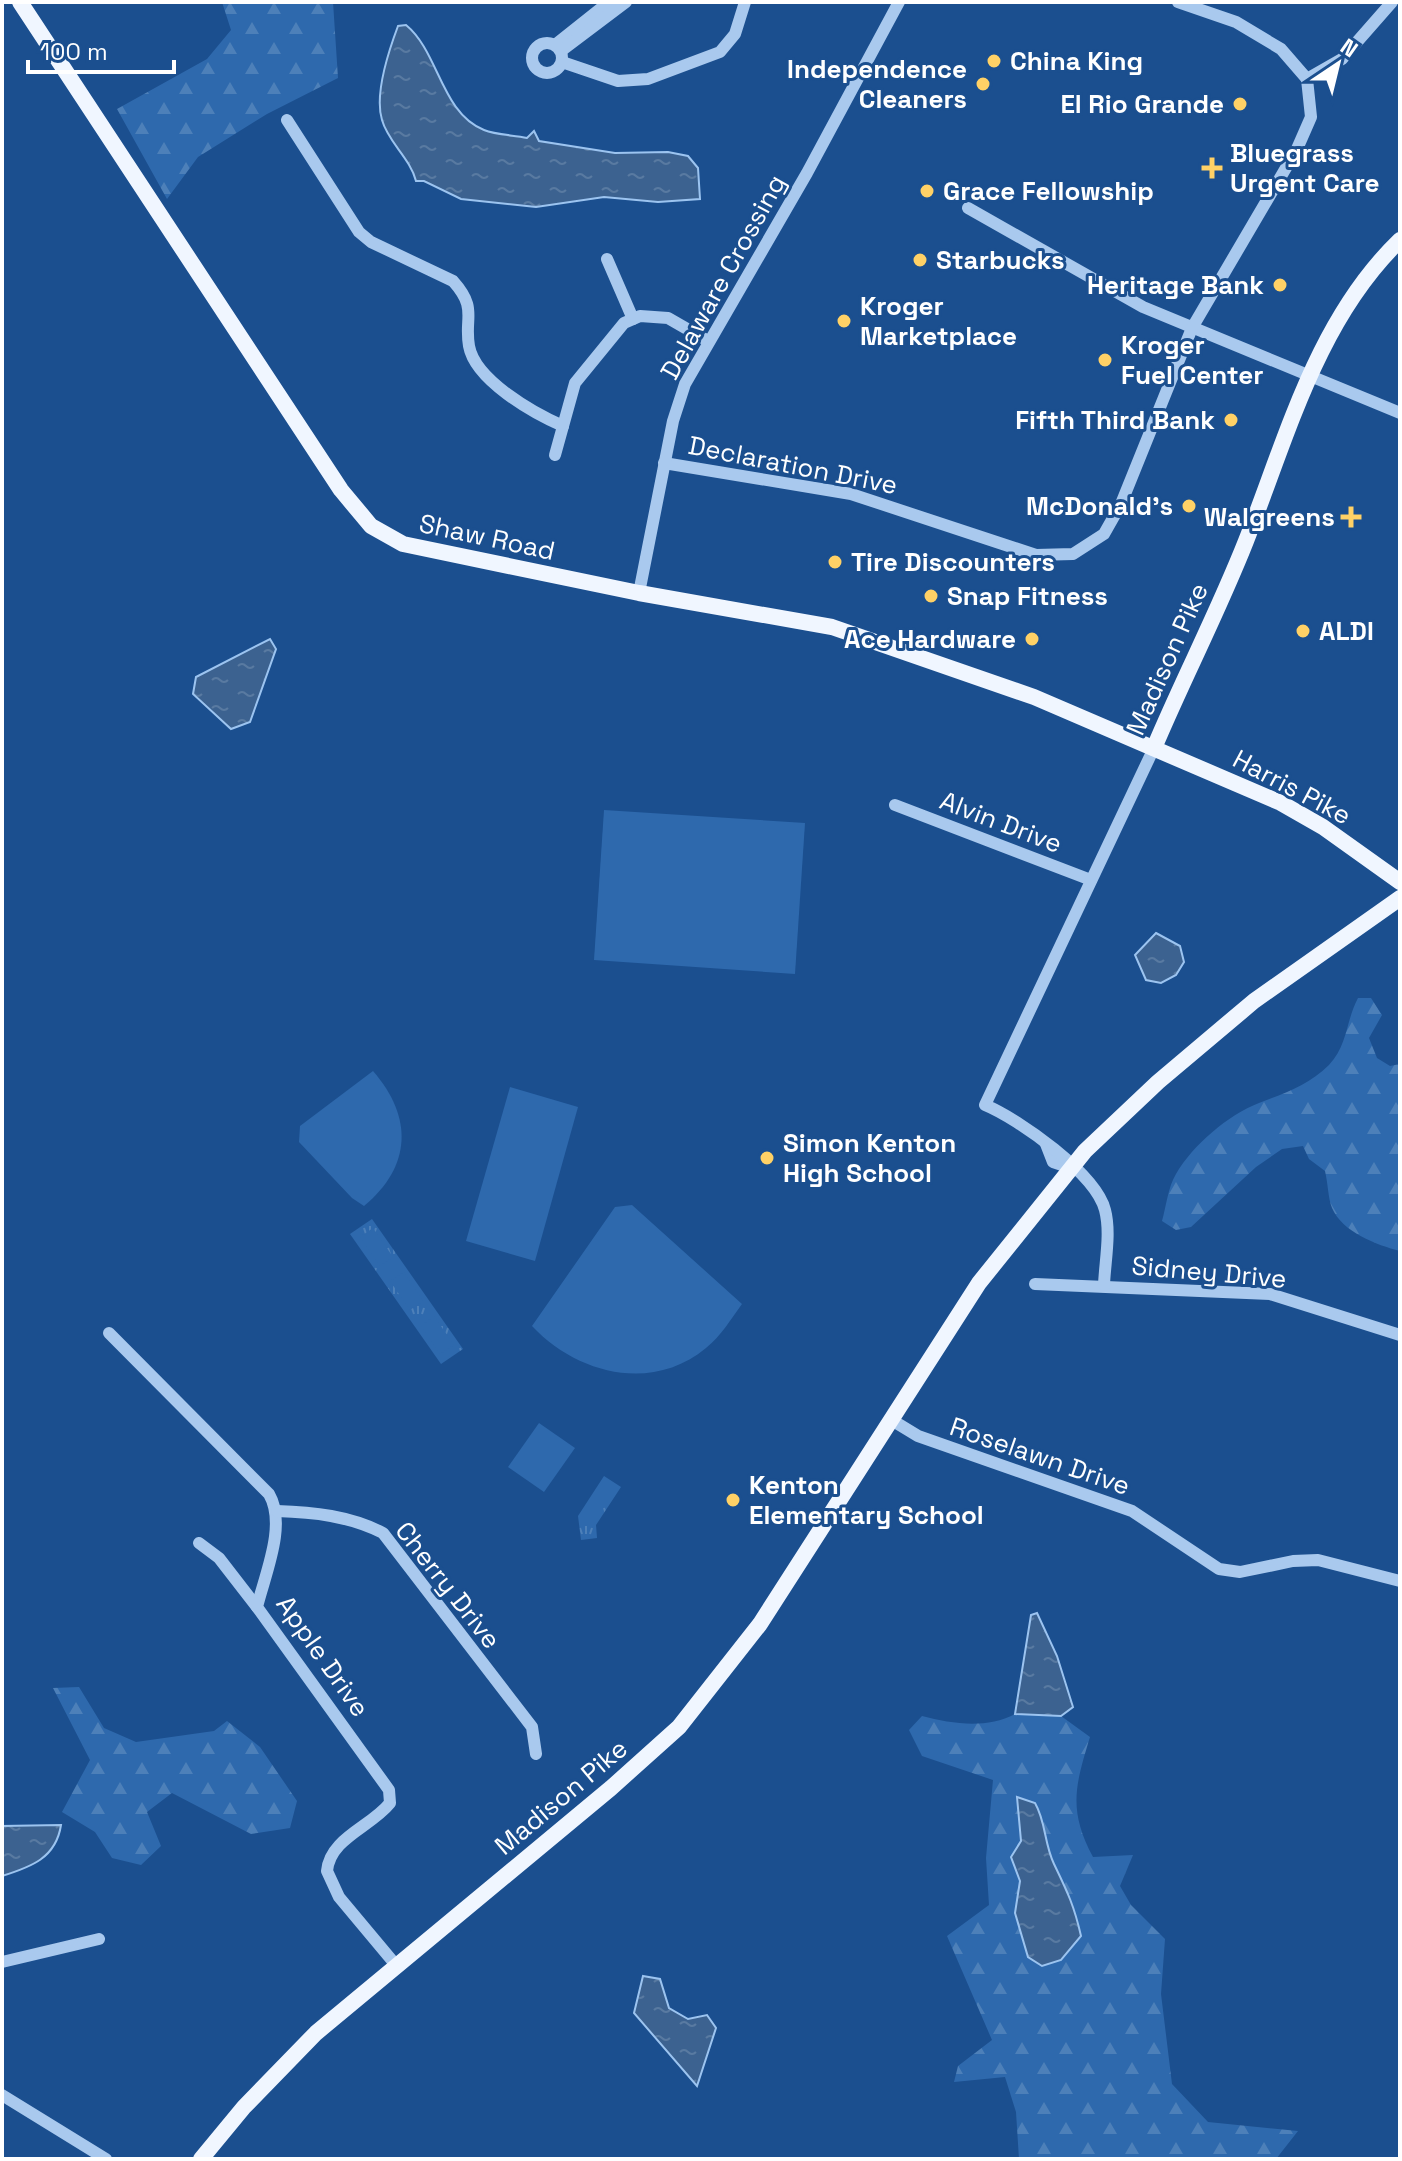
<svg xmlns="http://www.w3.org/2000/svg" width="1402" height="2161" viewBox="0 0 1402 2161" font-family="'Space Grotesk',sans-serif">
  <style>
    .grass { fill: url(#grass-tufts) }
    .forest { fill: url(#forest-firs) }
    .garden { fill: #2e69ad }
    .water { fill: url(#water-ripples); stroke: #9cc4f0; stroke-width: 2 }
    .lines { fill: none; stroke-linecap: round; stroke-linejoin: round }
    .minor { stroke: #a9c9ee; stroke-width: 12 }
    .major { stroke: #f0f6ff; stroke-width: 16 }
    .poi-dot { fill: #ffd166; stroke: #1b4f8f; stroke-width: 3 }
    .labels { text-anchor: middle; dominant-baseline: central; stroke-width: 6; stroke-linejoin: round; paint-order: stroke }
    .poi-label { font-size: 26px; font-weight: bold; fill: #fff; stroke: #1b4f8f; text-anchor: start }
    .street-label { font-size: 26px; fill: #fff; stroke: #1b4f8f }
  </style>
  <defs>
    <pattern id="grass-tufts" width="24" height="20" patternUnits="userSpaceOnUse" patternTransform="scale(2)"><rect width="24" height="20" fill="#2e69ad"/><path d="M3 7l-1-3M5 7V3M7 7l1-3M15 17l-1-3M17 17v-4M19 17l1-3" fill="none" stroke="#4d80b9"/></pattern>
    <pattern id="forest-firs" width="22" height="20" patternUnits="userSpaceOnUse" patternTransform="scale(2)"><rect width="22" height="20" fill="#2e69ad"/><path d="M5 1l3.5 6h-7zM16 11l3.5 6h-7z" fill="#4d80b9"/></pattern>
    <pattern id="water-ripples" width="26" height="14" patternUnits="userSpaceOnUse" patternTransform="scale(2)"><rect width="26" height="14" fill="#3c6290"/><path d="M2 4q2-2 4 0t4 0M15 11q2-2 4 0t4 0" fill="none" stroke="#597aa1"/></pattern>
  </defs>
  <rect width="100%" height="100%" fill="#1b4f8f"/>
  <g class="grass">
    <path d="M372,1219L463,1349L441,1364L350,1234Z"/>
    <path d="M604,1476L621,1487L596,1525L597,1538L581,1540L578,1516Z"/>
  </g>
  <g class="forest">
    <path d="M222,2H333L338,78L267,114L198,157L167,199L117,109L207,59L231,30Z"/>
    <path d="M1358,998H1371L1382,1015L1369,1038L1377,1058L1390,1066L1400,1064V1251C1377,1245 1342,1232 1332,1208C1328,1198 1328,1183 1325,1171L1309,1159L1303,1146L1282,1149L1256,1167L1191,1227L1176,1230L1162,1221C1166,1207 1168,1187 1176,1174C1193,1145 1228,1115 1259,1103C1285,1093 1309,1085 1329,1065C1348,1045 1346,1020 1358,998Z"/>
    <path d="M79,1687L104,1728L136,1742L214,1731L227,1721L260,1747L297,1801L290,1828L251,1834L172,1793L147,1812L161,1846L141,1865L112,1858L95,1832L62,1812L90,1760L53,1688Z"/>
    <path d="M1015,1714L1061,1716L1090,1737C1075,1786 1068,1810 1093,1857L1133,1855L1120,1886L1131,1905L1165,1939L1161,1994L1172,2084L1208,2122L1298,2131L1276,2159H1019L1016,2112L1005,2077L954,2082L958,2066L992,2040L947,1936L989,1905L986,1858L993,1780L922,1756L909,1730L922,1716C952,1724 987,1729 1015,1714Z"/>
  </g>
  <g class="garden">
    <path d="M604,810L805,823L795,974L594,960Z"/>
    <path d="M373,1071C413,1117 412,1166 364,1206L352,1198L299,1142L300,1126Z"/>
    <path d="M510,1087L578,1107L535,1261L466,1241Z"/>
    <path d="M632,1205L742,1304C731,1319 721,1336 706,1348C652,1393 577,1374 532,1326L615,1207Z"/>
    <path d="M373,1228L393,1257L380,1266L360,1237Z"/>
    <path d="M404,1272L423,1301L410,1310L390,1281Z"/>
    <path d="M434,1316L454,1345L440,1354L421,1326Z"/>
    <path d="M539,1423L575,1448L544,1492L508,1467Z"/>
  </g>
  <g class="water">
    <path d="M406,25C439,52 441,113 484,130C496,135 514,135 527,138L534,131L539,141L615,153L668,152L688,156L698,168L700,199L658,202L604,197L536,207L461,199L424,181H416C410,158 388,142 382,120C374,94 389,50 398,26Z"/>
    <path d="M270,639L276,649L250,722L231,729L193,694L196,677Z"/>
    <path d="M1156,933L1180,946L1184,962L1176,975L1161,983L1146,980L1135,955Z"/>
    <path d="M1037,1613L1057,1656L1073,1707L1061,1716L1015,1714L1031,1615Z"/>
    <path d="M1017,1797L1035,1803C1046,1822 1044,1843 1054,1864C1067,1891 1074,1905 1081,1936L1061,1960L1042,1966L1028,1957L1015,1913L1020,1881L1011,1857L1021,1841Z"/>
    <path d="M61,1825C56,1858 31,1867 2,1876V1826Z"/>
    <path d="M643,1976L660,1979L669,2008L688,2019L707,2015L716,2028L697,2086L634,2013Z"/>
  </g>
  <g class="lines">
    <g class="minor">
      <circle cx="547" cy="58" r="15"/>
      <path d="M555,45L609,2"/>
      <path d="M561,51L626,2"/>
      <path d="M562,62L618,81L648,79L720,52L735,34L745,2"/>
      <path d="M1307,79L1342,59L1392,2"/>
      <path d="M287,120L359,232L371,242L453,281C478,309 464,317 469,346C475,380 533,413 563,426"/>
      <path d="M968,208L1143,307L1400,413"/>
      <path d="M607,259L633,319"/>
      <path d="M555,455L575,383L624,323L640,316L668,318L708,341"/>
      <path d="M664,463L851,494L1036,555L1073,554L1104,534L1121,504L1192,328L1297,149L1311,117L1307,79L1281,49L1236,22L1178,2"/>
      <path d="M639,593L673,421L685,384L807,173L899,2"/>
      <path d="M895,805L1091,880"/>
      <path d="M1046,1144L1053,1162L1071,1168"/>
      <path d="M1035,1284L1270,1294L1400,1335"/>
      <path d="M1104,1285C1105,1261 1111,1233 1105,1210C1096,1174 1019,1119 985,1105L1154,748"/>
      <path d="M109,1333L269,1494C287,1525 265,1574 257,1607L389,1790L390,1803C371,1827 330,1838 327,1871L339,1897L395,1964"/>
      <path d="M890,1419L918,1436L1132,1511L1219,1569L1240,1572L1293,1561L1318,1560L1400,1581"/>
      <path d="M277,1511C313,1512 350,1516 383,1533L532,1727L536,1754"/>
      <path d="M199,1543L219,1558L257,1607"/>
      <path d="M2,1962L99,1939"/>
      <path d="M2,2095L106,2159"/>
    </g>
    <g class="major">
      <path d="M20,2L341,490L371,526L403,544L639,593L832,627L1034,697L1281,803L1323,827L1400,882"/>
      <path d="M1154,748C1183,679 1218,612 1246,541C1287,437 1317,320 1400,240"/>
      <path d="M201,2159L244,2107L316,2033L611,1788L679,1727L760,1624L979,1283L1085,1151L1158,1082L1254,1001L1400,898"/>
    </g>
  </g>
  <g class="poi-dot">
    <circle cx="994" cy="61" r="8"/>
    <circle cx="983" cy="84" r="8"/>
    <circle cx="1240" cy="104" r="8"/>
    <path d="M1208 156h8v8h8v8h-8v8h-8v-8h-8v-8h8z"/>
    <circle cx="927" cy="191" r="8"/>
    <circle cx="920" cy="260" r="8"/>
    <circle cx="1280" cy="285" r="8"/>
    <circle cx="844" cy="321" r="8"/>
    <circle cx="1105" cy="360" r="8"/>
    <circle cx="1231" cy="420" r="8"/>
    <circle cx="1189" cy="506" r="8"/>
    <path d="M1347 505h8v8h8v8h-8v8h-8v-8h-8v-8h8z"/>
    <circle cx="835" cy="562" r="8"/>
    <circle cx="931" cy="596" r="8"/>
    <circle cx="1303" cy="631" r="8"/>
    <circle cx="1032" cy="639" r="8"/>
    <circle cx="767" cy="1158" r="8"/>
    <circle cx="733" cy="1500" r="8"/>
  </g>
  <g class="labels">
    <g class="poi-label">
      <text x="1010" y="61">China King</text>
      <text x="967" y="69" text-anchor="end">Independence<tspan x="967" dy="30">Cleaners</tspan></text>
      <text x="1224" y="104" text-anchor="end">El Rio Grande</text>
      <text x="1230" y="153">Bluegrass<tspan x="1230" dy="30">Urgent Care</tspan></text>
      <text x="943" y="191">Grace Fellowship</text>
      <text x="936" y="260">Starbucks</text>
      <text x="1264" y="285" text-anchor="end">Heritage Bank</text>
      <text x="860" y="306">Kroger<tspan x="860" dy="30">Marketplace</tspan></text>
      <text x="1121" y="345">Kroger<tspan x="1121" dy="30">Fuel Center</tspan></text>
      <text x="1215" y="420" text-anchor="end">Fifth Third Bank</text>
      <text x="1173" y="506" text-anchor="end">McDonald's</text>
      <text x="1335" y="517" text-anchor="end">Walgreens</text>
      <text x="851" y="562">Tire Discounters</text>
      <text x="947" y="596">Snap Fitness</text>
      <text x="1319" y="631">ALDI</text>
      <text x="1016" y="639" text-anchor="end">Ace Hardware</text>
      <text x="783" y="1143">Simon Kenton<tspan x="783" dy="30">High School</tspan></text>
      <text x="749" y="1485">Kenton<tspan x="749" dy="30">Elementary School</tspan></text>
    </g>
    <g class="street-label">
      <text transform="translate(723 277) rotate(-61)">Delaware Crossing</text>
      <text transform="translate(793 465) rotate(11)">Declaration Drive</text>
      <text transform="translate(487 537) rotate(12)">Shaw Road</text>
      <text transform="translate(1167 659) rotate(-66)">Madison Pike</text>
      <text transform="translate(1292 787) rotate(28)">Harris Pike</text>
      <text transform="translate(1001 822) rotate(21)">Alvin Drive</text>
      <text transform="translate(1209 1272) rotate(5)">Sidney Drive</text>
      <text transform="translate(1040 1456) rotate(19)">Roselawn Drive</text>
      <text transform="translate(448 1585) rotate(52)">Cherry Drive</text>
      <text transform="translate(323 1656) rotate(55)">Apple Drive</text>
      <text transform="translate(561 1797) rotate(-40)">Madison Pike</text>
    </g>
  </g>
  <rect width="1402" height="2161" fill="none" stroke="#ffffff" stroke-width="8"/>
  <g transform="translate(1338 64) rotate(35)" stroke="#1b4f8f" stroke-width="6" paint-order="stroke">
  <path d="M0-6L14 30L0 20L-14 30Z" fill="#ffffff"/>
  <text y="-12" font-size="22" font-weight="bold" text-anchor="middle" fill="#ffffff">N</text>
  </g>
  <path d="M28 60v12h146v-12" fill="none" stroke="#ffffff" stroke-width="4"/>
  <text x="40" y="60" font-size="24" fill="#ffffff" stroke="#1b4f8f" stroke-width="6" paint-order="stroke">100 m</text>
</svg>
